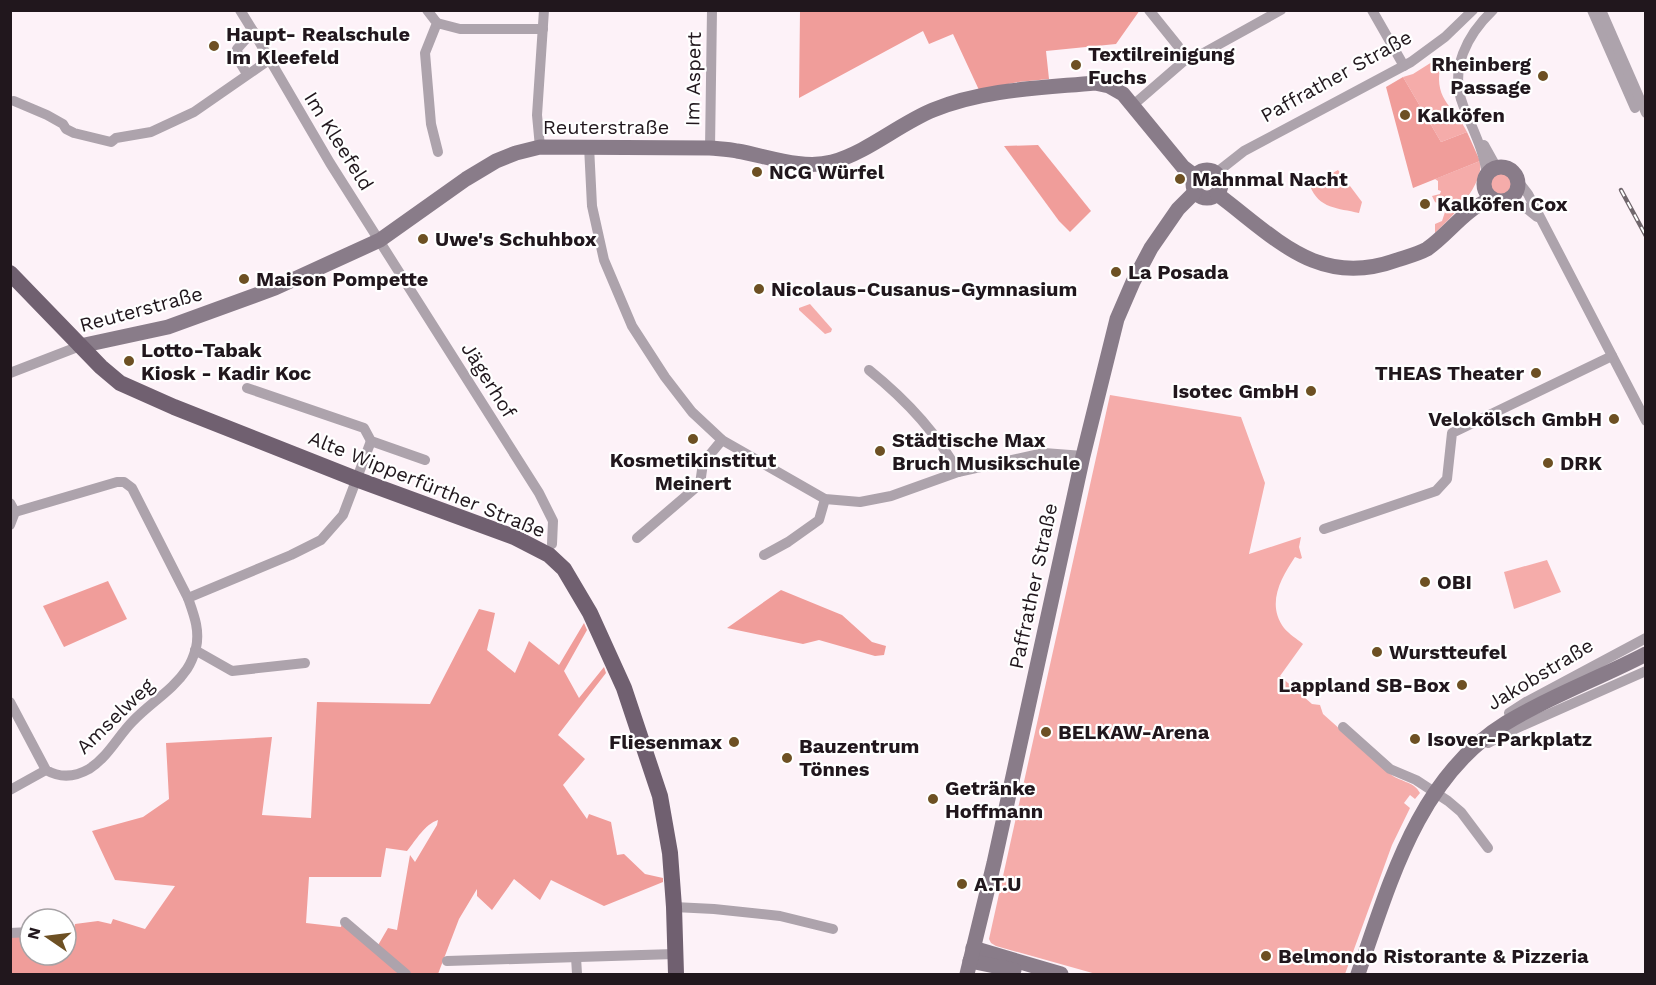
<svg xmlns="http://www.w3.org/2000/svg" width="1656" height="985" viewBox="0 0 1656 985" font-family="'Work Sans',sans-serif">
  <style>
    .green { fill: #f5acaa }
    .forest { fill: #f09d9a; fill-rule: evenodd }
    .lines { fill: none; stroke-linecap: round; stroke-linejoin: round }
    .street { stroke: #ada3ac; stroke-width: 10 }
    .secondary { stroke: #897c89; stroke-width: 15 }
    .primary { stroke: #706070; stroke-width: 16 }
    .rail-casing { stroke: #71676d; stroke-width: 4.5 }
    .rail { stroke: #fff; stroke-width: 2; stroke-dasharray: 7; stroke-linecap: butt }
    .poi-dot { fill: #6d5023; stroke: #fff; stroke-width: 2 }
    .labels { text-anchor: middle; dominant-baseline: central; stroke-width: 4.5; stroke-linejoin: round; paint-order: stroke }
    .poi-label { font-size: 20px; font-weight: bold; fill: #21171d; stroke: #fff; text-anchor: start }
    .street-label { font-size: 20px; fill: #21171d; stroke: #fff }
  </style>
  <rect width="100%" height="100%" fill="#fdf2f8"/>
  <g class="green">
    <path d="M1432,62L1435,66L1440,68C1434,101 1456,108 1467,132L1441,142L1403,77L1413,74Z"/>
    <path d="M1480,161C1485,184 1451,218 1435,233V224L1442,221L1445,212L1443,206L1435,202L1432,196L1440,194L1441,191L1438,190V181L1435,179Z"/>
    <path d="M1338,170L1362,202L1359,213C1338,208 1319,209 1310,186Z"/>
    <circle cx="1501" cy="185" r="12"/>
    <path d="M810,304L832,329L831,332L825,334L799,310V308Z"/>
    <path d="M1110,395L1241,417L1265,483L1249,554L1301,537L1299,547L1302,558L1300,559L1295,557C1281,578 1266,604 1284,628C1289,634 1297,639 1303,644L1280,676L1312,704L1320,705L1323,714C1345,733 1366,755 1389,773C1399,782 1414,781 1420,793L1415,799L1410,795L1404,803L1410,808L1392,845L1345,974H1096L996,946L991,943L989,939Z"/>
    <path d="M1547,560L1561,592L1514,609L1504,572Z"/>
  </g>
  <g class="forest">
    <path d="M1140,10L1116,44L1046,51L1049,79L1018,82L979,90L953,34L929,44L923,31L799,98L800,11Z"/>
    <path d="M1403,77L1441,142L1467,132L1480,161L1413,188L1386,87Z"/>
    <path d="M1038,145L1091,211L1070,232L1059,221L1004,146Z"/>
    <path d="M108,581L127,619L64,647L43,606Z"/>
    <path d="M781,590L842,615L872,642L886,646L884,655L875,656L819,640L803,644L727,628Z"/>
    <path d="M479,609L495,613L487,650L515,673L529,641L559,665L584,623L587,630L564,671L579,698L604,667L606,673L558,735L585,759L563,785L587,819L589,814L611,822L617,855L624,854L645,874L663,878V882L604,906L551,880L540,900L514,879L492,910L477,896V889L459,919L438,974H11V936L30,935V955H66V936H73L75,924L98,921L111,924L113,919L145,929L175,886L115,880L92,831L143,817L169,799L166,743L272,737L262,815L311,818L317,702L430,704ZM438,820L437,825L415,862L410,855L397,930L388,928L377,947L343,919L341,927L306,923L309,877H381L386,848L407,851C416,840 425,824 438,820Z"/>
  </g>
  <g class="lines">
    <g class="street">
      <path d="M240,10L253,31L237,49L239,61L247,74"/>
      <path d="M427,10L437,23L425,53L431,124L438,152"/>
      <path d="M1372,10L1404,66"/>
      <path d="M1592,10L1635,108"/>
      <path d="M1601,10L1646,113"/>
      <path d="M437,23L460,29H543"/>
      <path d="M253,31L330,163L539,493L553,521L552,544"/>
      <path d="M1184,61L1198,56L1281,10"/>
      <path d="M14,101L47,115L63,124L66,129L74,133L111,142L116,138L151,132L194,112L269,60"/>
      <path d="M1132,106L1184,61L1178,46L1149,10"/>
      <path d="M1484,145L1494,163L1501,168"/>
      <path d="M589,146L592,206L604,260L632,326L665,377L692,412L722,440L825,499L860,502L891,496L958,472L1044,453L1083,456"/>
      <path d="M540,147L537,115L544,10"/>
      <path d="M710,148L712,10"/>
      <path d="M1216,173L1244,151L1411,62L1445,37L1473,10"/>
      <path d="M1487,175C1484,150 1472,128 1463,105C1449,69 1467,35 1493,10"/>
      <path d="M1517,180L1528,194L1646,421"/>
      <path d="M1506,200L1526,208L1537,217"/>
      <path d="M869,370C905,399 936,431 958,472"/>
      <path d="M10,373L80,346"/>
      <path d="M247,388L364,428L371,441L425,460"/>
      <path d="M10,503L15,512L117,482H124L132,488L188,598L291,555L321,540L343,515L371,441"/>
      <path d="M10,525L15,512"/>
      <path d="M1324,529L1436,491L1447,479L1452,433L1612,356"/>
      <path d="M637,538L700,484L703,463L722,440"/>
      <path d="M764,555L788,542L819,520L825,499"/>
      <path d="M195,650L232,671L305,663"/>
      <path d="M10,702L46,770C60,778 75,777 89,769C108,757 118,736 133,721C150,703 173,690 187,669C191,663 194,655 196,648C200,630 194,615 188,598"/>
      <path d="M1509,713L1526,702L1646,638"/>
      <path d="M1343,727L1390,769L1416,780L1448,801L1461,812L1488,848"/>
      <path d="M1488,743L1515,729L1646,671"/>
      <path d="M10,790L46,770"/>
      <path d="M674,907L714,909L780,916L833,929"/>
      <path d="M345,922L406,974"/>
      <path d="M10,933L30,932"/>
      <path d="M576,957L577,974"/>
      <path d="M447,961L675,954"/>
    </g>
    <g class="secondary">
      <circle cx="1501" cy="184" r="17"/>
      <circle cx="1207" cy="184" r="14"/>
      <path d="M1217,194C1275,237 1318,289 1397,260C1406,257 1418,254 1427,249C1450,233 1465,208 1492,199"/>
      <path d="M80,346L168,327L275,288L380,240L466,179L496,161L516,153L540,147L710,148C719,149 728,149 737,151C767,156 802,170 832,162C868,152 899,124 933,110C984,89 1041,88 1095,83L1109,86L1123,94L1183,167L1195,176"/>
      <path d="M973,948L1061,974"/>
      <path d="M970,961L1014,970"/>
      <path d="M967,974L994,863L1083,456L1117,319L1133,282L1151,248L1178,209L1195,192"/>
      <path d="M1358,974C1390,883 1418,777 1506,723C1550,696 1600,678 1646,654"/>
    </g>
    <path class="primary" d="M10,273L101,367L120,383L174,407L356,479L514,537L549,555L564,569L590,613L624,688L660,796L670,853L674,907L676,974"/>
    <defs>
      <path id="rail" d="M1621,190L1646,236"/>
    </defs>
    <use href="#rail" class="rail-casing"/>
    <use href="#rail" class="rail"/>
  </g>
  <g class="poi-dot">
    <circle cx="214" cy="46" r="6"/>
    <circle cx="1076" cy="65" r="6"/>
    <circle cx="1543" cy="76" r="6"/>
    <circle cx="1405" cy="115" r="6"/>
    <circle cx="757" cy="172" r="6"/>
    <circle cx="1180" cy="179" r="6"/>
    <circle cx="1425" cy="204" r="6"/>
    <circle cx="423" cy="239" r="6"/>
    <circle cx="1116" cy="272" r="6"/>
    <circle cx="244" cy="279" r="6"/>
    <circle cx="759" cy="289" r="6"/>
    <circle cx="129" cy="361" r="6"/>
    <circle cx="1536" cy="373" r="6"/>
    <circle cx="1311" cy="391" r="6"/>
    <circle cx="1614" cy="419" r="6"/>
    <circle cx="693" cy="439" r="6"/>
    <circle cx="880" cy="451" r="6"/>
    <circle cx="1548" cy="463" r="6"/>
    <circle cx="1425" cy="582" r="6"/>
    <circle cx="1377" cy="652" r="6"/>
    <circle cx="1462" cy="685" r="6"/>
    <circle cx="1046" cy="732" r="6"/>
    <circle cx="1415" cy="739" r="6"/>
    <circle cx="734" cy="742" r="6"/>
    <circle cx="787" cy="758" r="6"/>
    <circle cx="933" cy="799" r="6"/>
    <circle cx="962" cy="884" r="6"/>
    <circle cx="1266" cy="956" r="6"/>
  </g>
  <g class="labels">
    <g class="poi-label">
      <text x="226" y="34">Haupt- Realschule<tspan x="226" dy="23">Im Kleefeld</tspan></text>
      <text x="1088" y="54">Textilreinigung<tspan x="1088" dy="23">Fuchs</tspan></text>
      <text x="1531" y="64" text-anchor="end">Rheinberg<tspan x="1531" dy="23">Passage</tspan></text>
      <text x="1417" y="115">Kalköfen</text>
      <text x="769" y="172">NCG Würfel</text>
      <text x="1192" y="179">Mahnmal Nacht</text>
      <text x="1437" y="204">Kalköfen Cox</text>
      <text x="435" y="239">Uwe's Schuhbox</text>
      <text x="1128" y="272">La Posada</text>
      <text x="256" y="279">Maison Pompette</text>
      <text x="771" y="289">Nicolaus-Cusanus-Gymnasium</text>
      <text x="141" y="350">Lotto-Tabak<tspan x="141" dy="23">Kiosk - Kadir Koc</tspan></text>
      <text x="1524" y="373" text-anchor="end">THEAS Theater</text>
      <text x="1299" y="391" text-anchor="end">Isotec GmbH</text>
      <text x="1602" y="419" text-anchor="end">Velokölsch GmbH</text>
      <text x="892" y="440">Städtische Max<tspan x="892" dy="23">Bruch Musikschule</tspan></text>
      <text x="693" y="460" text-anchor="middle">Kosmetikinstitut<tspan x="693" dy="23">Meinert</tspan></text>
      <text x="1560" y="463">DRK</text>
      <text x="1437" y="582">OBI</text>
      <text x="1389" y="652">Wurstteufel</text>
      <text x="1450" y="685" text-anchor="end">Lappland SB-Box</text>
      <text x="1058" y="732">BELKAW-Arena</text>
      <text x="1427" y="739">Isover-Parkplatz</text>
      <text x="722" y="742" text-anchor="end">Fliesenmax</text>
      <text x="799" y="746">Bauzentrum<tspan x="799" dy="23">Tönnes</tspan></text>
      <text x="945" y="788">Getränke<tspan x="945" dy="23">Hoffmann</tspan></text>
      <text x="974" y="884">A.T.U</text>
      <text x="1278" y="956">Belmondo Ristorante &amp; Pizzeria</text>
    </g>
    <g class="street-label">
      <text transform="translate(1336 76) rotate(-29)">Paffrather Straße</text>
      <text transform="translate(693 79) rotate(-89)">Im Aspert</text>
      <text x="606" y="127">Reuterstraße</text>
      <text transform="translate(339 141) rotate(58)">Im Kleefeld</text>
      <text transform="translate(141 309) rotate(-15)">Reuterstraße</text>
      <text transform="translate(489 380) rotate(58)">Jägerhof</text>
      <text transform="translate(427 484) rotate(22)">Alte Wipperfürther Straße</text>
      <text transform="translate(1033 586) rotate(-78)">Paffrather Straße</text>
      <text transform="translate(1540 674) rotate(-31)">Jakobstraße</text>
      <text transform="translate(115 716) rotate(-44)">Amselweg</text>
    </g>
  </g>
  <rect width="1656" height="985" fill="none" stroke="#21171d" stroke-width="24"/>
  <g transform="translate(48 937) rotate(284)"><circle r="28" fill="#ffffff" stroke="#a6a2a5" stroke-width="1.5"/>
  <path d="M0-4.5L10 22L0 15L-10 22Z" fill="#6d5023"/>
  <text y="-9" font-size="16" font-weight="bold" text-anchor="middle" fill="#21171d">N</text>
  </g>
</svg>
